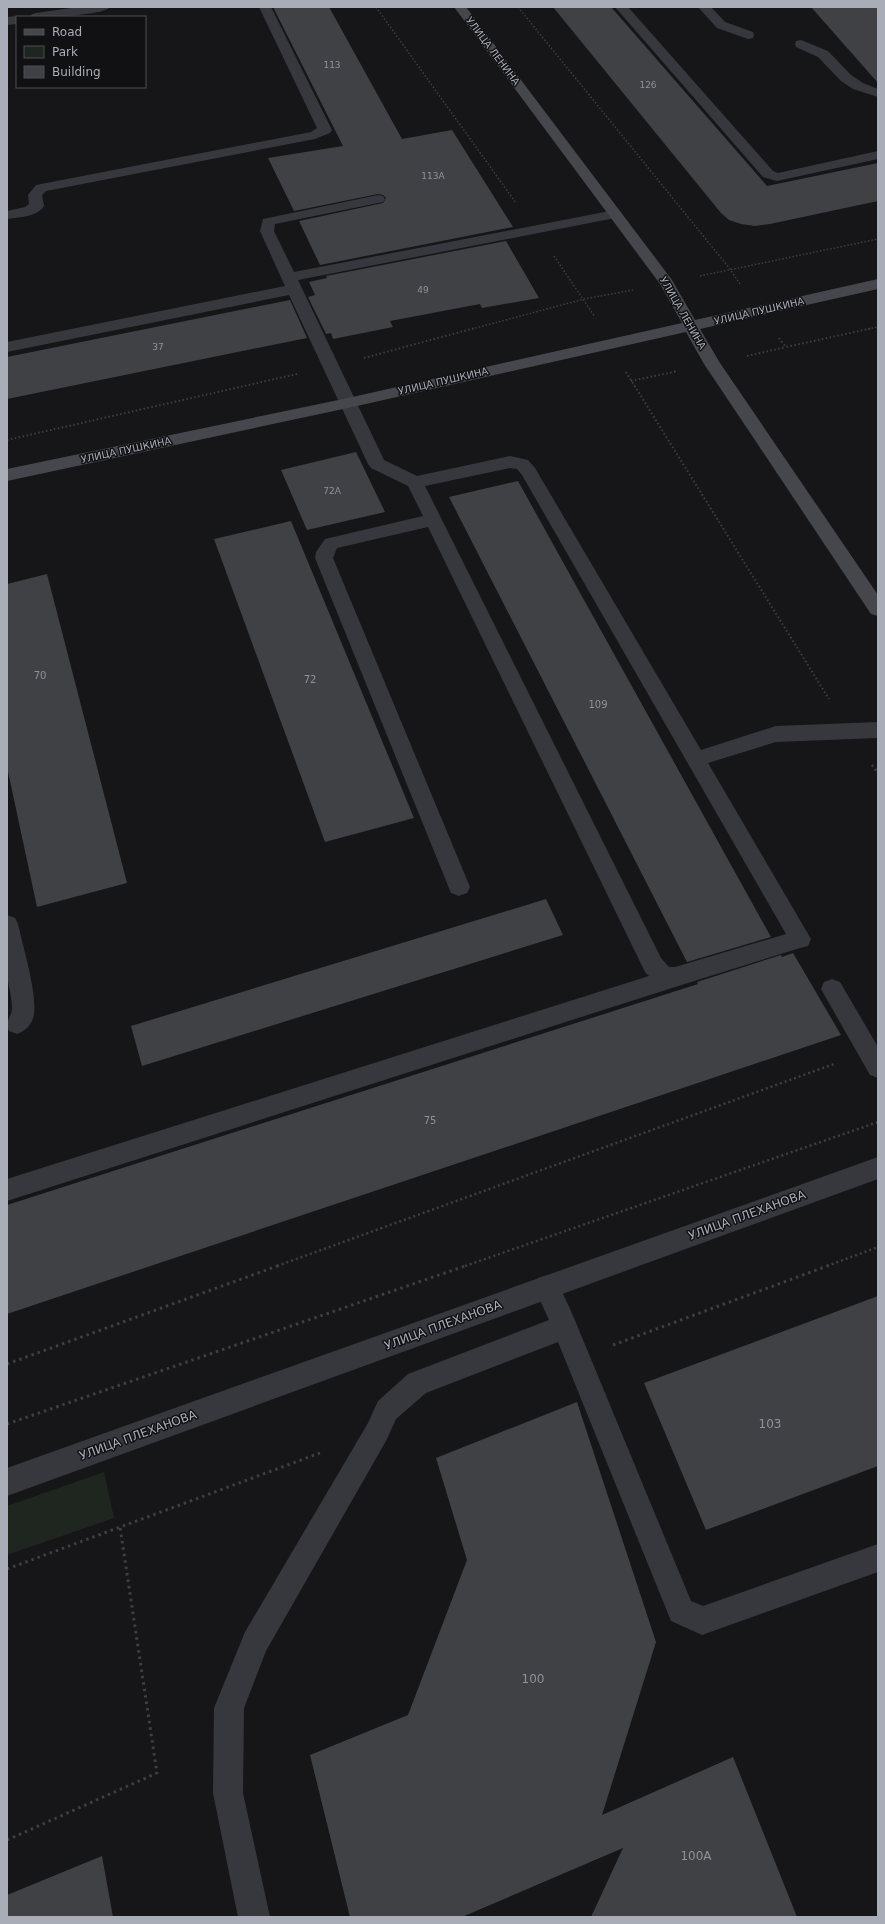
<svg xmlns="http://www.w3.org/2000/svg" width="885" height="1924" viewBox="0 0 885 1924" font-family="'DejaVu Sans',sans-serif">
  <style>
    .green { fill: #1e261f }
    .building { fill: #404145 }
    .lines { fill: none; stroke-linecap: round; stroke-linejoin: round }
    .path-far3 { stroke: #3d3f44; stroke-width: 1.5; stroke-dasharray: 1.5 2; stroke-linecap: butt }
    .path-far2 { stroke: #3d3f44; stroke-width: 2; stroke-dasharray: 1.5 2.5; stroke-linecap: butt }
    .path-far1 { stroke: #3d3f44; stroke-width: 2.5; stroke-dasharray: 2 3; stroke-linecap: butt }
    .path { stroke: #3d3f44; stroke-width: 3; stroke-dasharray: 2.5 4; stroke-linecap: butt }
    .lane { fill: #37383d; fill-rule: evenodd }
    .street { fill: #37383d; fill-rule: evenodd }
    .secondary { fill: #45474d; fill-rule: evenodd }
    .labels { text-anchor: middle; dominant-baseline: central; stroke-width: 3; stroke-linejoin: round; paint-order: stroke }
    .far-number-label { font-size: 9px; fill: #8e929b }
    .far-street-label { font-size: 10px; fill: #a8adb8; stroke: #111113 }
    .number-label { font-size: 10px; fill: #8e929b }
    .street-label { font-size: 12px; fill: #a8adb8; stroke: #111113 }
    .near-number-label { font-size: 12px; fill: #8e929b }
  </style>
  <rect width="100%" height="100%" fill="#161618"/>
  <path class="green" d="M104,1472L114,1518L7,1555V1506Z"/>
  <g class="building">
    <path d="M273,7H329L402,139L452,130L513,227L320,265L299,221L383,203L386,198L383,195L378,194L294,211L268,158L343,146Z"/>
    <path d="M553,7H611L767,186L878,163V201L770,224L755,226L741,224L729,220L721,213Z"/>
    <path d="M811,7H878V83Z"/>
    <path d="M506,241L539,298L482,308L480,304L390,321L393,327L333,339L331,333L326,334L308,297L315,295L309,282L327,278L326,276Z"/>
    <path d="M290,300L307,338L7,399V357Z"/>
    <path d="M356,452L385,512L307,530L281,470Z"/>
    <path d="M518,481L771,937L687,962L449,497Z"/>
    <path d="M291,521L414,818L325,842L214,539Z"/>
    <path d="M47,574L127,883L37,907L7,767V584Z"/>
    <path d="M546,899L563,935L142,1066L131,1026Z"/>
    <path d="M793,953L841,1035L7,1314V1205L698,984L697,982L781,955L782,957Z"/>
    <path d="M878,1296V1466L706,1530L644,1383Z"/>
    <path d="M577,1402L656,1642L602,1815L733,1757L797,1917H591L623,1848L462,1917H350L310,1755L408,1715L467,1560L436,1458Z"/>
    <path d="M102,1856L113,1917H7V1895Z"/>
  </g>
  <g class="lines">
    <g class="path-far3">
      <path d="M376,7L516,203"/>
      <path d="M518,7L730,269L740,284"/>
      <path d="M554,256L595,317"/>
      <path d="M700,276L878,239"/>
      <path d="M472,329L584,299L633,290"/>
      <path d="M868,329L878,327"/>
    </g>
    <g class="path-far2">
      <path d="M779,338L786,347L873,328"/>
      <path d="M747,356L786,347"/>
      <path d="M364,358L475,328"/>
      <path d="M626,372L829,699"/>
      <path d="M631,381L678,371"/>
      <path d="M7,440L297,374"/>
    </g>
    <g class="path-far1">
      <path d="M872,765L878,773"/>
      <path d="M277,1266L834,1064"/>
      <path d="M465,1266L878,1122"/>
      <path d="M827,1266L878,1247"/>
    </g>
    <g class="path">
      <path d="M613,1345L830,1265"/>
      <path d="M7,1364L280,1265"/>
      <path d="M7,1424L468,1265"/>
      <path d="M7,1569L320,1453"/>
      <path d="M7,1840L157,1773L120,1527"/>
    </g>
    <g class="lane">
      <path d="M78,7H110C104,16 43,17 30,17L32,14L36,13Z"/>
      <path d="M259,7H271L332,130L330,133L315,139L46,191L42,195L44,206C37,217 19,217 7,219V211L25,207L29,204L28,195L36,185L311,132L317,128Z"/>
      <path d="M615,7H628L773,171L778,173L878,151V159L777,181L763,177Z"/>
      <path d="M698,7H711L725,22L753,32L754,35L753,38L748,39L717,28Z"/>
      <path d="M17,16L20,17H17V24L7,25V17Z"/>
      <path d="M801,40L828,51L851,75L863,83L878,89V97L853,89L841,81L818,57L796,47L795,44L796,41Z"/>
      <path d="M378,195L383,196L385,199L383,202L275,224L274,231L294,272L615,210L620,211L622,214L620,217L615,218L298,280L384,460L417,476L510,456L528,460L535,468L701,750L776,726L878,722V738L776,742L708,763L811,939L808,946L800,948L675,987L7,1201V1179L649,976L645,972L428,527L337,548L333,558L470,887L467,893L459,896L451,893L315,558L316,552L325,539L423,516L408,486L371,468L368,464L289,295L7,352V342L285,286L260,231L263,219ZM510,468L517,469L522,475L786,934L675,967H669L661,958L425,486Z"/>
      <path d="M7,915L15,918L18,924C23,947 37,992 34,1014C33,1023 26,1031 17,1034L9,1031C4,1021 12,1017 12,1008C12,996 8,986 7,974C6,955 7,934 7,915Z"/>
      <path d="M832,979L840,982L878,1047V1078L870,1075L821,989L824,982Z"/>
      <path d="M547,1275L556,1278L574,1318L691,1601L703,1606L878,1544V1572L702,1635L671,1621L558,1342L426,1393L396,1419L386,1441L266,1651L244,1708L243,1793L270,1917H238L213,1793L214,1708L245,1632L368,1423L378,1401L408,1374L549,1320L534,1287L538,1278Z"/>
    </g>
    <path class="street" d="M878,1157V1179L7,1496V1468Z"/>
    <path class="secondary" d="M454,7H466L672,280L695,320L878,279V289L700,329L720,363L878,595V616L871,614L704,364L686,332L348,408L7,481V469L348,398L682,323L660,284Z"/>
  </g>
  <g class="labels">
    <g class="far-number-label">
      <text x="332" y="65">113</text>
      <text x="648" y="85">126</text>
      <text x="433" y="176">113А</text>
      <text x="423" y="290">49</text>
      <text x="158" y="347">37</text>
      <text x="332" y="491">72А</text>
    </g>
    <g class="far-street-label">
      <text transform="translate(493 51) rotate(53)">УЛИЦА ЛЕНИНА</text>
      <text transform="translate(759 311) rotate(-13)">УЛИЦА ПУШКИНА</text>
      <text transform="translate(683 313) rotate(60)">УЛИЦА ЛЕНИНА</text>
      <text transform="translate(443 381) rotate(-13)">УЛИЦА ПУШКИНА</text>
      <text transform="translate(126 450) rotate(-12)">УЛИЦА ПУШКИНА</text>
    </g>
    <g class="number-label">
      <text x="40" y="675">70</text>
      <text x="310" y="679">72</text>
      <text x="598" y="704">109</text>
      <text x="430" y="1120">75</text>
    </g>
    <g class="street-label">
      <text transform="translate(747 1215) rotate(-20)">УЛИЦА ПЛЕХАНОВА</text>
      <text transform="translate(443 1325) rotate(-20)">УЛИЦА ПЛЕХАНОВА</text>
      <text transform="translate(138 1435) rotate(-20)">УЛИЦА ПЛЕХАНОВА</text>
    </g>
    <g class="near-number-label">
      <text x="770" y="1424">103</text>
      <text x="533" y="1679">100</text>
      <text x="696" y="1856">100А</text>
    </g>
  </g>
  <rect width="885" height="1924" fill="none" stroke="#a8adb8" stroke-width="16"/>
  <rect x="16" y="16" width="130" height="72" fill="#111113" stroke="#4d4f55"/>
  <rect x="24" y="29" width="20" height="6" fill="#45474d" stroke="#4d4f55"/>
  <text x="52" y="36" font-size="12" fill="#a8adb8">Road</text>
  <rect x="24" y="46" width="20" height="12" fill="#1e261f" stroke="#4d4f55"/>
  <text x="52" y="56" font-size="12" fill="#a8adb8">Park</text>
  <rect x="24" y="66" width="20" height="12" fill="#404145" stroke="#4d4f55"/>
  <text x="52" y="76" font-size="12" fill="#a8adb8">Building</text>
</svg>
